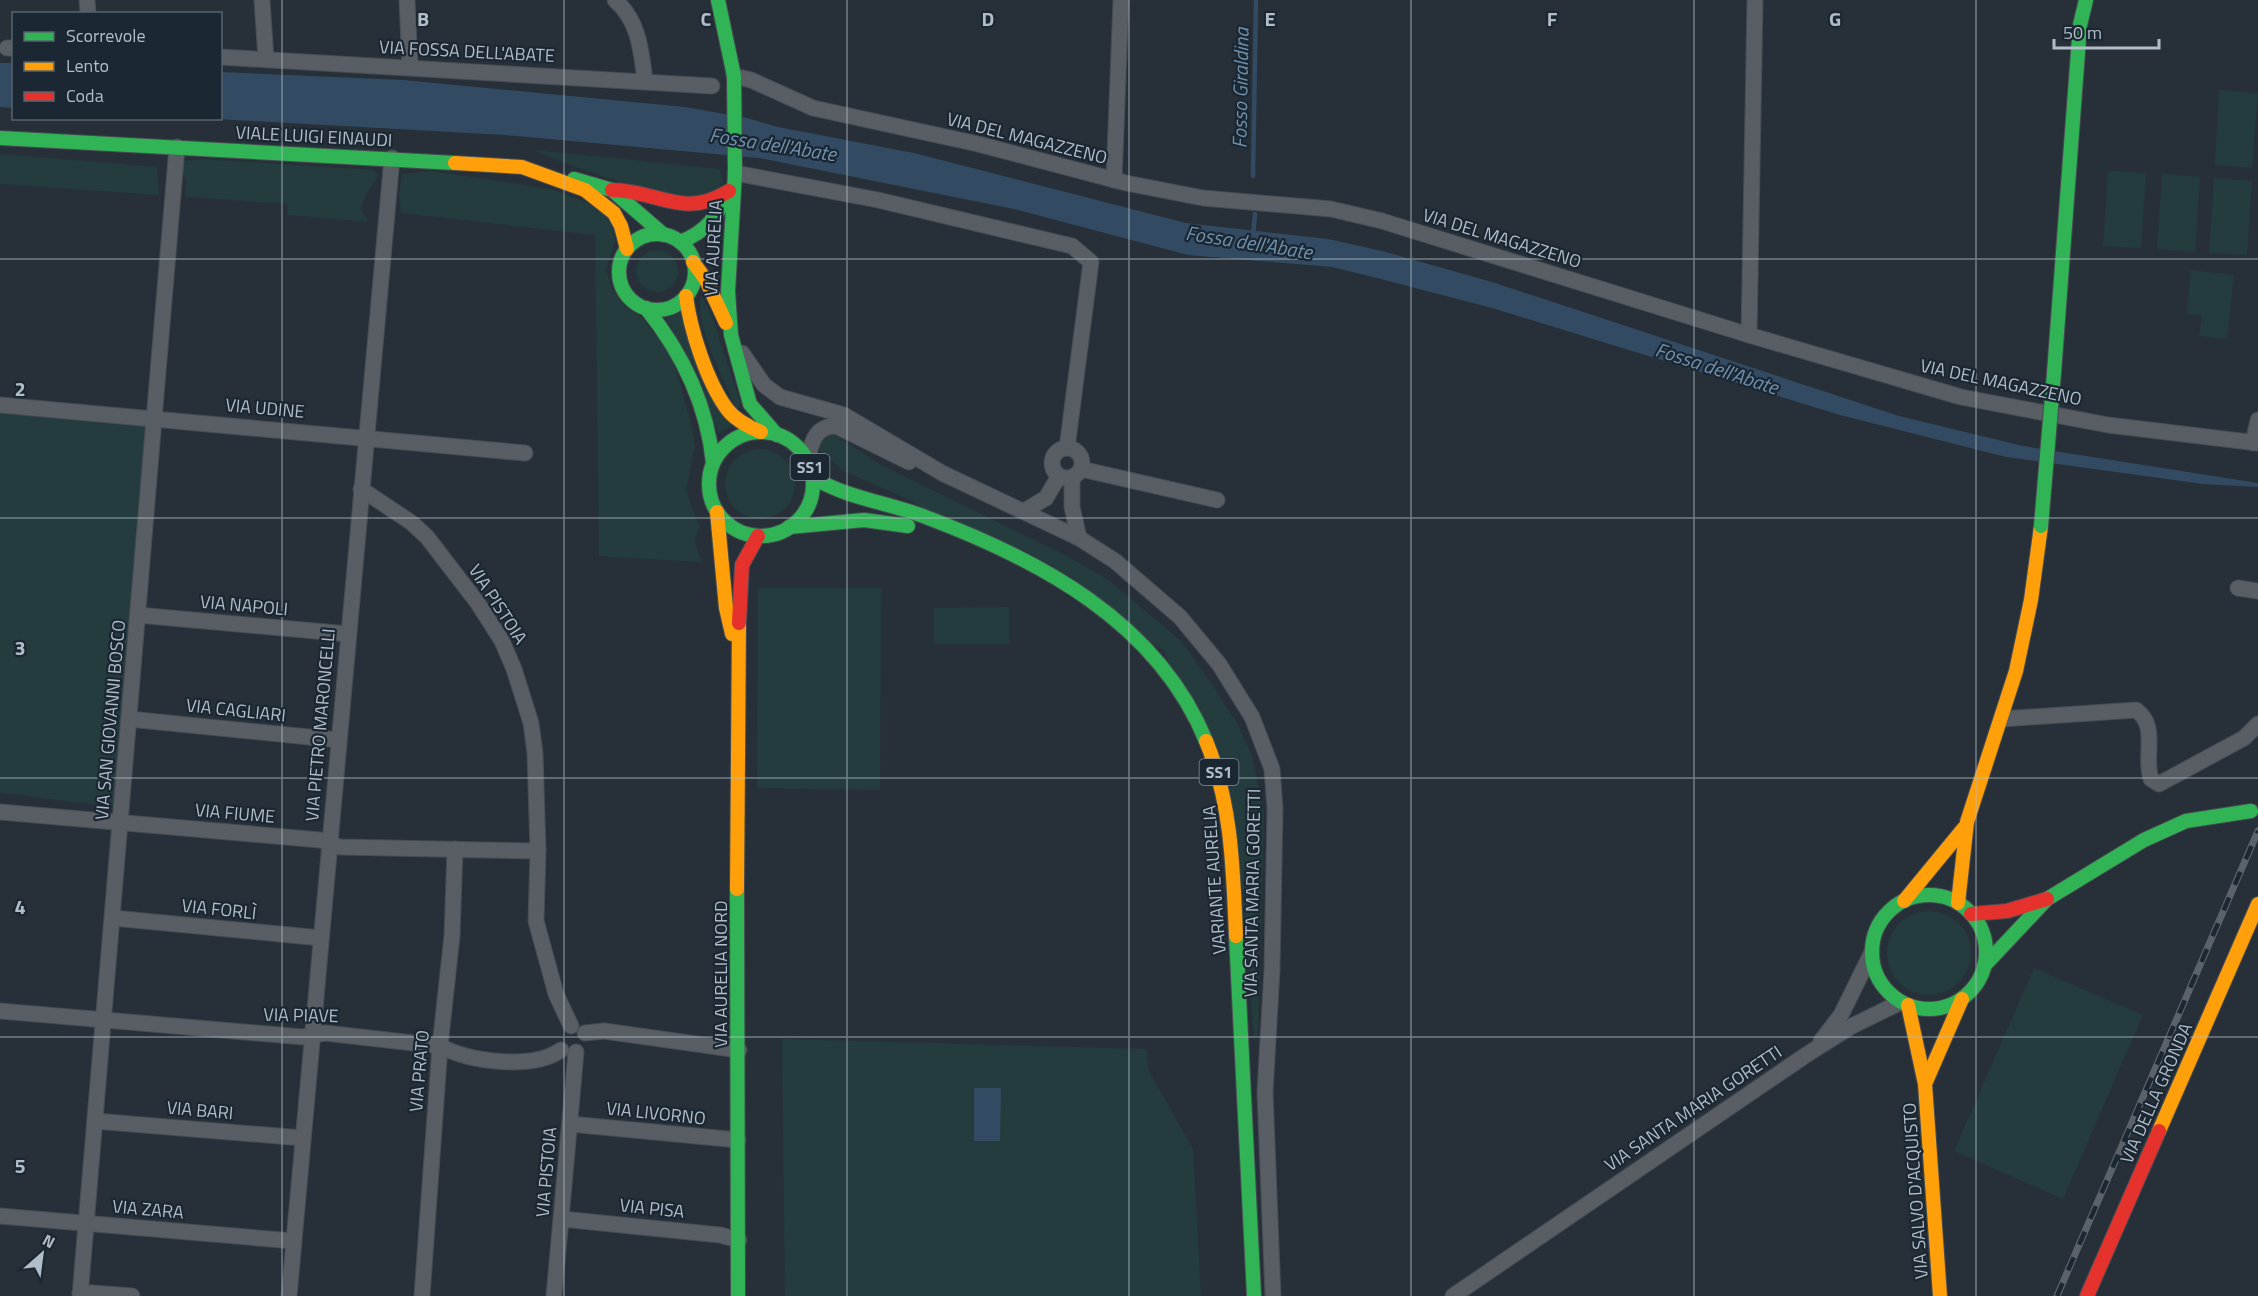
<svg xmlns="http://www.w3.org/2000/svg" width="2258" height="1296" viewBox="0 0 2258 1296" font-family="'Titillium Web',sans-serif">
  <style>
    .green { fill: #243c3e }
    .water { fill: #334b62 }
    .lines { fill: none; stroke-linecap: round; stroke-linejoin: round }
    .stream { stroke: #334b62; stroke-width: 4.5 }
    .street-casing { stroke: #464c52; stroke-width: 17 }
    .fast-casing { stroke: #464c52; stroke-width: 16 }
    .slow-casing { stroke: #464c52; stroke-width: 16 }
    .jam-casing { stroke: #464c52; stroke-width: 16 }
    .street { stroke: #585e64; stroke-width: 15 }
    .fast { stroke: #30b455; stroke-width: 14 }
    .slow { stroke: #ff9f0a; stroke-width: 14 }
    .jam { stroke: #e5322d; stroke-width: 14 }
    .rail-casing { stroke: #5b6269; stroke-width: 7 }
    .rail { stroke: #1b2732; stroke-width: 4.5; stroke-dasharray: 14; stroke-linecap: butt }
    .fast-bridge-casing { stroke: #464c52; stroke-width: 16; stroke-linecap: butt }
    .fast-bridge { stroke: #30b455; stroke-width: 14 }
    .grid { fill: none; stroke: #b1bdc9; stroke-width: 1.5; stroke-opacity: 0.55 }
    .labels { text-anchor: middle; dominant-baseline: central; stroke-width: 4.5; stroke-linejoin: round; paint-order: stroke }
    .shield { fill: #1b2732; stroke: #84909c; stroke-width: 1.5 }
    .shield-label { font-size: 16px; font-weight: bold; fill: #b1bdc9 }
    .street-label { font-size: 18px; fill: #b1bdc9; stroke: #1b2732 }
    .water-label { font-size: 20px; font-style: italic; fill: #6f91ae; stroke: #1b2732 }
    .grid-label { font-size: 20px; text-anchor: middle; font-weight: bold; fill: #b1bdc9; stroke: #1b2732; stroke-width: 4.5; stroke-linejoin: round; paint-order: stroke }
  </style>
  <rect width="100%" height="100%" fill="#273038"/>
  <g class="green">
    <path d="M2219,90L2258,93L2252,168L2215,165Z"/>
    <path d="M535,150L720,169L723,182C718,190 712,197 702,198C695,198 686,199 679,198C662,196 544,159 535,150Z"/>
    <path d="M0,154L157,167L159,195L0,184Z"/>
    <path d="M203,159L372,170L379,175L366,194L361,209L369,222L288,215L287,204L185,197L186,181L179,167L184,161Z"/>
    <path d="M431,171L551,189L586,202L607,217L614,231L615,242L606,269L612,289L625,307L641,317L672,355L691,423L695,447L686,491L700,528C691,541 696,549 703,562L599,556L595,235L401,213L399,194L402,174Z"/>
    <path d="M2108,171L2146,173L2141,248L2103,246Z"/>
    <path d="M2162,174L2200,177L2195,252L2157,249Z"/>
    <path d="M2214,178L2252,181L2247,255L2209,253Z"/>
    <circle cx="657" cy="271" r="21"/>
    <path d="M2191,270L2234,275L2227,339L2199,336L2202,316L2187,314Z"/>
    <path d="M701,295L711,314L741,404L737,411C725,381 694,326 701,295Z"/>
    <path d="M680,313L733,424L719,434L666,318Z"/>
    <path d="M0,412L146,426L115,807L0,793Z"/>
    <path d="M832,433L881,465L1067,556L1109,580L1181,641L1210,681L1237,723L1252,756L1264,814L1258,1036L1254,1039L1238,837L1164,650L910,500L843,471L819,450L825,436Z"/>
    <circle cx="760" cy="484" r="35"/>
    <path d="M758,588H881L880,790L757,788Z"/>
    <path d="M1009,607V644H934V608Z"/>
    <circle cx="1929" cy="953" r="42"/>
    <path d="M2034,968L2143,1015L2063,1199L1954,1151Z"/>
    <path d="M782,1039L1146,1049L1149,1071L1193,1149L1201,1296H785Z"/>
  </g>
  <g class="water">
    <path d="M0,63H13V108L0,107Z"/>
    <path d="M221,72L403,80L685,107L747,118L778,127L914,153L1186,223L1328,239L1382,251L1492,282L1899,416L2023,446L2258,483V487L2203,484L2006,457L1840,415L1492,308L1377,278L1332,267L1188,255L1014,209L759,158L505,135L217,119L220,118Z"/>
    <path d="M974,1088H1001L1000,1141H974Z"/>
  </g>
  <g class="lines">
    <g class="stream">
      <path d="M1253,176L1256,0"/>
      <path d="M1253,235L1255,214"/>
    </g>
    <defs>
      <g id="street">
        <path d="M87,0L88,14"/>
        <path d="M262,0L266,59"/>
        <path d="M407,0L410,67"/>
        <path d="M615,0C639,21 641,50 645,80"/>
        <path d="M7,48H14"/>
        <path d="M220,57L712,86"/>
        <path d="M734,76L751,80L813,108L978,144L1126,183L1203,198L1331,209L1382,221L1749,335L1961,397L2108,425L2258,443"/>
        <path d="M735,173L878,200L1072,246L1091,262L1067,448"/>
        <path d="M1114,180L1121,0"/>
        <path d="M1749,335L1755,0"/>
        <path d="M742,353L764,385L780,397L844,415L942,473L1079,538L1115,561L1180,617L1219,664L1252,717L1272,769L1275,808L1272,970L1265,1092L1273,1296"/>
        <path d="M0,405L525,453"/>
        <path d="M2253,443L2258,420"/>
        <circle cx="1067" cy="463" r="15"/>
        <path d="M807,460C812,442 815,426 836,426L909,462"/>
        <path d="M1081,469L1217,500"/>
        <path d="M1072,477V507L1079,538"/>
        <path d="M361,489L412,523L427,537L477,602L502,641L514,669L531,723L535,753L538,851L536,921L556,994L571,1026"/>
        <path d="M1024,511L1046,498L1059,476"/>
        <path d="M2238,588L2258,591"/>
        <path d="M138,615L348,634"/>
        <path d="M129,719L339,740"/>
        <path d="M2002,719L2136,710C2159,726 2143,756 2151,779L2159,784L2244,738L2258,724"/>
        <path d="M0,812L320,840L340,847L538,851"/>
        <path d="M113,918L321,938"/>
        <path d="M0,1011L303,1037L325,1033L440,1046C470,1062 533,1070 561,1050"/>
        <path d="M585,1033L604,1031L739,1050"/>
        <path d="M1821,1041L1841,1015L1872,952"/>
        <path d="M95,1121L302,1138"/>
        <path d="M570,1124L738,1140"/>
        <path d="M0,1216L293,1241"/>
        <path d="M562,1219L720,1235L739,1240"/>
        <path d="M80,1292L132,1296"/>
        <path d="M80,1296L177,147"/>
        <path d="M289,1296L392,158"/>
        <path d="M422,1296L440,1046L452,936L455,849"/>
        <path d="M554,1296L576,1052"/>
        <path d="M1453,1296L1806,1055L1852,1026L1901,1002"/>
      </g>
      <g id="fast">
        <path d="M718,0L734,76L735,173L728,291L731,335L750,404L777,435"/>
        <path d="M0,138L455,163"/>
        <path d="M574,179L612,190L664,235"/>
        <circle cx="657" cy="272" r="38"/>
        <path d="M680,242C706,232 717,217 728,192"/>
        <path d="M646,308C683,354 707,404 713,463"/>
        <path d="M2054,373L2080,25L2086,0"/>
        <circle cx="761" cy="484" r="52"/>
        <path d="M812,477C847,498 885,502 923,516C1038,559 1157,621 1206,741"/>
        <path d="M789,527L864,520L908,526"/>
        <path d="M737,889L738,1296"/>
        <circle cx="1929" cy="952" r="57"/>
        <path d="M1236,936L1254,1296"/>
        <path d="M1984,966L2047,899L2144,840L2186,821L2251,811"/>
      </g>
      <g id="slow">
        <path d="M455,163L522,167L585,190L614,213L621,226L627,249"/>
        <path d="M693,262L706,280L726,323"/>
        <path d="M686,296C690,329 707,382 727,409C735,420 749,427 761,432"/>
        <path d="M717,512L726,608L732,634"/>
        <path d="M1206,741C1232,804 1233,869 1236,936"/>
        <path d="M737,889L739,623"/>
        <path d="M1904,901L1964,828"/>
        <path d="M1958,903L1967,822L2016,671L2031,600L2041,526"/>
        <path d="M1908,1005L1925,1084L1940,1296"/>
        <path d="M1925,1084L1962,999"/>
        <path d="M2159,1131L2258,904"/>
      </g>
      <g id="jam">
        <path d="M612,190C657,190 683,220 729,191"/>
        <path d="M739,623L742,565L758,536"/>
        <path d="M1971,914L2007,911L2047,899"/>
        <path d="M2087,1296L2159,1131"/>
      </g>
    </defs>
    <use href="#street" class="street-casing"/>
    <use href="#fast" class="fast-casing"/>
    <use href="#slow" class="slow-casing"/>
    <use href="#jam" class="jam-casing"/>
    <use href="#street" class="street"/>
    <use href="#fast" class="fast"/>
    <use href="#slow" class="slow"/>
    <use href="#jam" class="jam"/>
    <defs>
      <path id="rail" d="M2057,1296L2258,831"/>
    </defs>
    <use href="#rail" class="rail-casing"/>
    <use href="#rail" class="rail"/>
    <defs>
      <path id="fast-bridge" d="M2041,526L2054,373"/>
    </defs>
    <use href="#fast-bridge" class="fast-bridge-casing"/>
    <use href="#fast-bridge" class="fast-bridge"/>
  </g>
  <path class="grid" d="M282,0V1296M564,0V1296M847,0V1296M1129,0V1296M1411,0V1296M1694,0V1296M1976,0V1296M0,259H2258M0,518H2258M0,778H2258M0,1037H2258"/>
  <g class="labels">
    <g class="shield">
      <rect x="790.5" y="454" width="39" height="26" rx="4.5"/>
      <rect x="1199.5" y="759" width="39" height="26" rx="4.5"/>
    </g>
    <g class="shield-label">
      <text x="810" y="467">SS1</text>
      <text x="1219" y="772">SS1</text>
    </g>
    <g class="street-label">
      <text transform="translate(467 51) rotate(3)">VIA FOSSA DELL'ABATE</text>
      <text transform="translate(314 136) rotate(3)">VIALE LUIGI EINAUDI</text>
      <text transform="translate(1027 138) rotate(14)">VIA DEL MAGAZZENO</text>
      <text transform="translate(1502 238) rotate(17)">VIA DEL MAGAZZENO</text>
      <text transform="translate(713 248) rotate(-87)">VIA AURELIA</text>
      <text transform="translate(2001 382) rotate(12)">VIA DEL MAGAZZENO</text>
      <text transform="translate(265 408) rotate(5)">VIA UDINE</text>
      <text transform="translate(498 604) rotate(57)">VIA PISTOIA</text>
      <text transform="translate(244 605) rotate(5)">VIA NAPOLI</text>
      <text transform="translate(236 710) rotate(6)">VIA CAGLIARI</text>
      <text transform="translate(110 720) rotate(-85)">VIA SAN GIOVANNI BOSCO</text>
      <text transform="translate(320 725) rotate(-85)">VIA PIETRO MARONCELLI</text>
      <text transform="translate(235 813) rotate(5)">VIA FIUME</text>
      <text transform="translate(1214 880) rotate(-94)">VARIANTE AURELIA</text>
      <text transform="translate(1252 893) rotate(-89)">VIA SANTA MARIA GORETTI</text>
      <text transform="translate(219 909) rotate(6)">VIA FORLÌ</text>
      <text transform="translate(720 974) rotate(-90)">VIA AURELIA NORD</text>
      <text transform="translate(301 1015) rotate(1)">VIA PIAVE</text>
      <text transform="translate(419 1071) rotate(-85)">VIA PRATO</text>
      <text transform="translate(2156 1093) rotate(-66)">VIA DELLA GRONDA</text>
      <text transform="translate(1693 1108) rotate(-34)">VIA SANTA MARIA GORETTI</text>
      <text transform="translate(200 1110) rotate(5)">VIA BARI</text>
      <text transform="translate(656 1113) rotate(6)">VIA LIVORNO</text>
      <text transform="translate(546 1172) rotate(-85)">VIA PISTOIA</text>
      <text transform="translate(1915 1191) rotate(-94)">VIA SALVO D'ACQUISTO</text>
      <text transform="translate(652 1208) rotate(6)">VIA PISA</text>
      <text transform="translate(148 1209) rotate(5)">VIA ZARA</text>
    </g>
    <g class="water-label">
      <text transform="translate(1240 88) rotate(-89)">Fosso Giraldina</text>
      <text transform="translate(773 144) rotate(9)">Fossa dell'Abate</text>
      <text transform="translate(1249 242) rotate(9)">Fossa dell'Abate</text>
      <text transform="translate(1717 368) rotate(18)">Fossa dell'Abate</text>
    </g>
  </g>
  <g class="grid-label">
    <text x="423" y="26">B</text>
    <text x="706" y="26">C</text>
    <text x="988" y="26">D</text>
    <text x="1270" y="26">E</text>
    <text x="1552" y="26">F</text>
    <text x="1835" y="26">G</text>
    <text x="20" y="396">2</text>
    <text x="20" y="655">3</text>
    <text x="20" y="914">4</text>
    <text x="20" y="1173">5</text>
  </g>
  <rect x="12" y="12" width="210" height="108" fill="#1b2732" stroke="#57636e" stroke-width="1.5"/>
  <rect x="24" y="32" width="30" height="9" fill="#30b455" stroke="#57636e" stroke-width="1.5"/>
  <text x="66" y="42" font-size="18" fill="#b1bdc9">Scorrevole</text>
  <rect x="24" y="62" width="30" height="9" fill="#ff9f0a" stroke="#57636e" stroke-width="1.5"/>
  <text x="66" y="72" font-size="18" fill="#b1bdc9">Lento</text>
  <rect x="24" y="92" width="30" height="9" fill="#e5322d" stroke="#57636e" stroke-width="1.5"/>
  <text x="66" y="102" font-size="18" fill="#b1bdc9">Coda</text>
  <g transform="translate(42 1254) rotate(28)" stroke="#1b2732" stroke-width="4.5" paint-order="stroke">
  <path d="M0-4.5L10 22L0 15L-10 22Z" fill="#b1bdc9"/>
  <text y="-9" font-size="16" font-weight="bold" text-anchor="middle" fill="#b1bdc9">N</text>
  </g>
  <path d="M2054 39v9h105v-9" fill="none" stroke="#b1bdc9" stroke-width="3"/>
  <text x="2063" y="39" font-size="18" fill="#b1bdc9" stroke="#1b2732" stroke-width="4.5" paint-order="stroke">50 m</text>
</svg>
